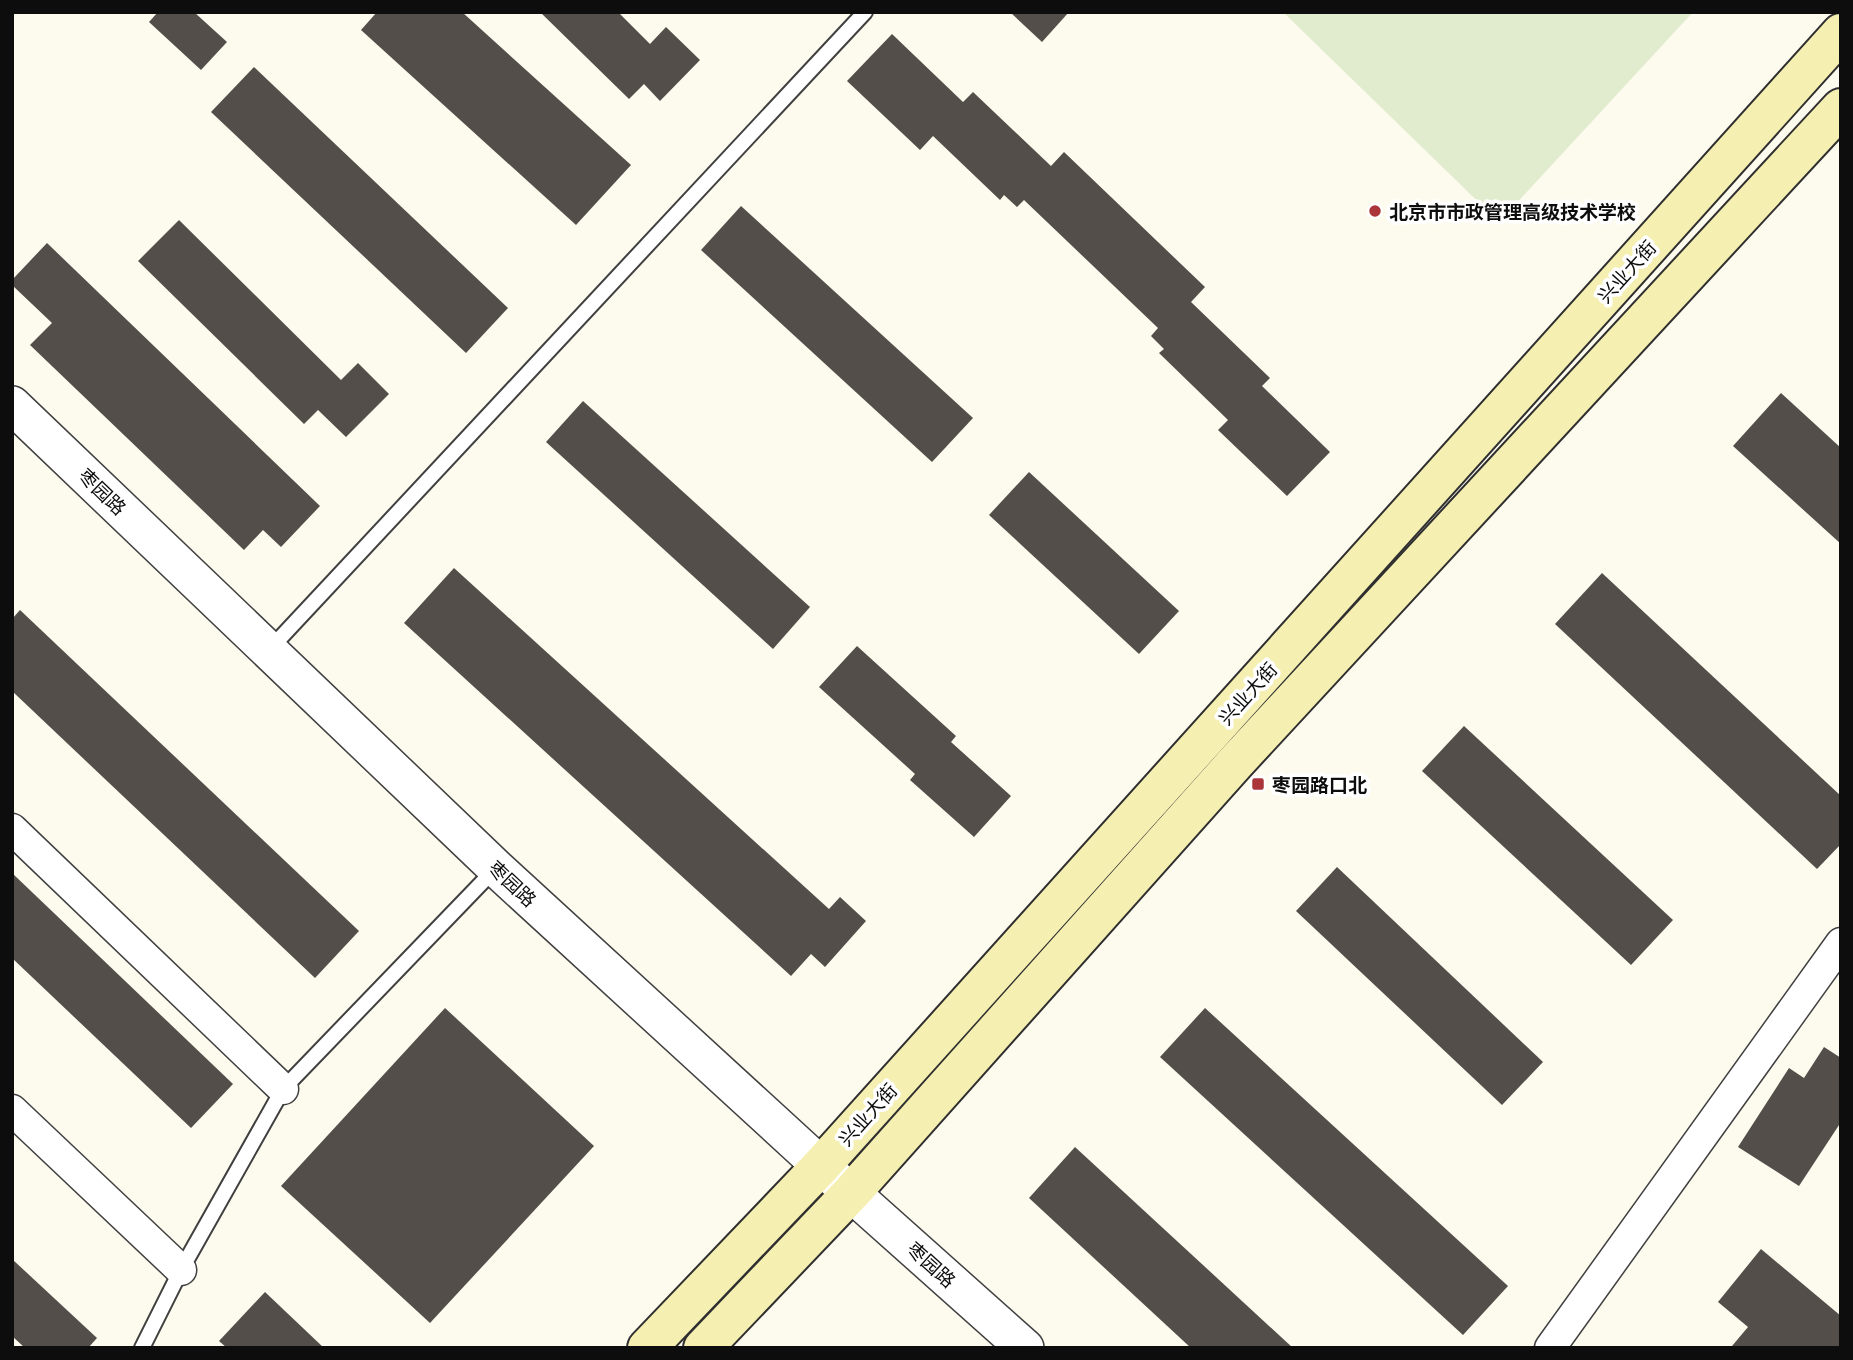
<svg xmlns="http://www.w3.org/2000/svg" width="1853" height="1360" viewBox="0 0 1853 1360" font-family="'Playfair Display','Noto Sans SC',serif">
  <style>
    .pitch { fill: #e0eccd }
    .building { fill: #544e4a }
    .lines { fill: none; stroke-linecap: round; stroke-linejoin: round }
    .service-casing { stroke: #404040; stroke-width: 18 }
    .minor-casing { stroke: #404040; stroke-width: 33 }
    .tertiary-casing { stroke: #404040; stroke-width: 40 }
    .secondary-casing { stroke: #2f2f2f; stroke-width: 42 }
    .service { stroke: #fff; stroke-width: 14 }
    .minor { stroke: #fff; stroke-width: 30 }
    .tertiary { stroke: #fff; stroke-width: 37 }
    .secondary { stroke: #f5efb1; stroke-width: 38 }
    .poi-dot { fill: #ab3639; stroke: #fff; stroke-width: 2.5 }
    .labels { text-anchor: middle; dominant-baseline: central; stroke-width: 7; stroke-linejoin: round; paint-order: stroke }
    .poi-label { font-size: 19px; font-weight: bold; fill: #0d0d0d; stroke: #fff; text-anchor: start }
    .street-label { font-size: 19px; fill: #0d0d0d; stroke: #fff }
  </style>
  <rect width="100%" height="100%" fill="#fdfaee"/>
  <path class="pitch" d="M1283,12H1693L1499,222Z"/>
  <g class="building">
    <path d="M158,12H194L227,42L201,70L149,22Z"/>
    <path d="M377,12H462L631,165L576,225L361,30Z"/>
    <path d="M540,12H618L650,44L666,27L700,60L660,101L644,84L629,99Z"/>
    <path d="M1010,12H1069L1042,42Z"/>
    <path d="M892,34L963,102L973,92L1051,166L1064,152L1205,287L1191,302L1270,378L1262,386L1330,452L1287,496L1218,430L1228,420L1159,353L1164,349L1151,336L1158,328L1024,200L1017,207L1004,195L1000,200L933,136L920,150L847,81Z"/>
    <path d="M254,67L508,308L466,353L211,112Z"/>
    <path d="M741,206L973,418L932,462L701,250Z"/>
    <path d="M179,220L341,380L358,363L389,394L346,437L318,410L304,424L138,261Z"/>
    <path d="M47,243L320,506L281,547L263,530L244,550L30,345L52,323L12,285V280Z"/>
    <path d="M1781,393L1841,448V544L1733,446Z"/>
    <path d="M583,401L810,607L773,649L546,442Z"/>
    <path d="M1029,472L1179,611L1139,654L989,515Z"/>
    <path d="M454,568L829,909L840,897L866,921L825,967L811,954L791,976L404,623Z"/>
    <path d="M1602,573L1841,796V844L1817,869L1555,624Z"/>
    <path d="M20,610L359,931L315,978L12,691V619Z"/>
    <path d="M857,646L956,736L951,742L1011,796L974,837L910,780L915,774L819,687Z"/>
    <path d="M1464,726L1673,920L1631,965L1422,771Z"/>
    <path d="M1337,867L1543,1062L1502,1105L1296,911Z"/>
    <path d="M12,873L233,1084L191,1128L12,958Z"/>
    <path d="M445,1008L594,1146L430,1323L281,1186Z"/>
    <path d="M1205,1008L1508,1286L1463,1335L1160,1057Z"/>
    <path d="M1824,1047L1841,1058V1122L1799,1186L1738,1147L1789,1068L1804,1078Z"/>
    <path d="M1075,1147L1293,1348H1191L1029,1198Z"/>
    <path d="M1761,1249L1841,1316V1348L1732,1346L1748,1327L1718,1302Z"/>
    <path d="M12,1259L97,1338L88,1348H25L12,1336Z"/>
    <path d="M265,1292L324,1348H227L219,1341Z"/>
  </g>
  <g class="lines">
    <defs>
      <g id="service">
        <path d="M270,649L865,12"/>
        <path d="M142,1348L181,1270L283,1089L495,869"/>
      </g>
      <g id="minor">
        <path d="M12,829L283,1089"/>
        <path d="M12,1110L181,1270"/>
        <path d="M1550,1348L1841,943"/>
      </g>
      <path id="tertiary" d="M12,405L496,868L821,1166L1025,1348"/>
      <g id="secondary">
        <path d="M647,1348L821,1166L1841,33"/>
        <path d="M703,1348L852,1192L1235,763L1841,108"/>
      </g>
    </defs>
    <use href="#service" class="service-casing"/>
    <use href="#minor" class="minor-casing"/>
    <use href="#tertiary" class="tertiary-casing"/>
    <use href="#secondary" class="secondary-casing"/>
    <use href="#service" class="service"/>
    <use href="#minor" class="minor"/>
    <use href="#tertiary" class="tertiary"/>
    <use href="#secondary" class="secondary"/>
  </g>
  <g class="poi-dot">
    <circle cx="1375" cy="211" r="7"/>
    <rect x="1251" y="777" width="14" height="14" rx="3.5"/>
  </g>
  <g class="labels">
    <g class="poi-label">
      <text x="1389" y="211">北京市市政管理高级技术学校</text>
      <text x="1272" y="784">枣园路口北</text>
    </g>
    <g class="street-label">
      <text transform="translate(1626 271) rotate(-48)">兴业大街</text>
      <text transform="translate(103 491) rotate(44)">枣园路</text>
      <text transform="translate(1247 693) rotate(-48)">兴业大街</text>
      <text transform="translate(513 883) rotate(43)">枣园路</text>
      <text transform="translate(867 1114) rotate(-48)">兴业大街</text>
      <text transform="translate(932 1264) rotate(42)">枣园路</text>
    </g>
  </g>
  <rect width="1853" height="1360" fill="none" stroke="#0d0d0d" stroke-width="28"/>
</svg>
